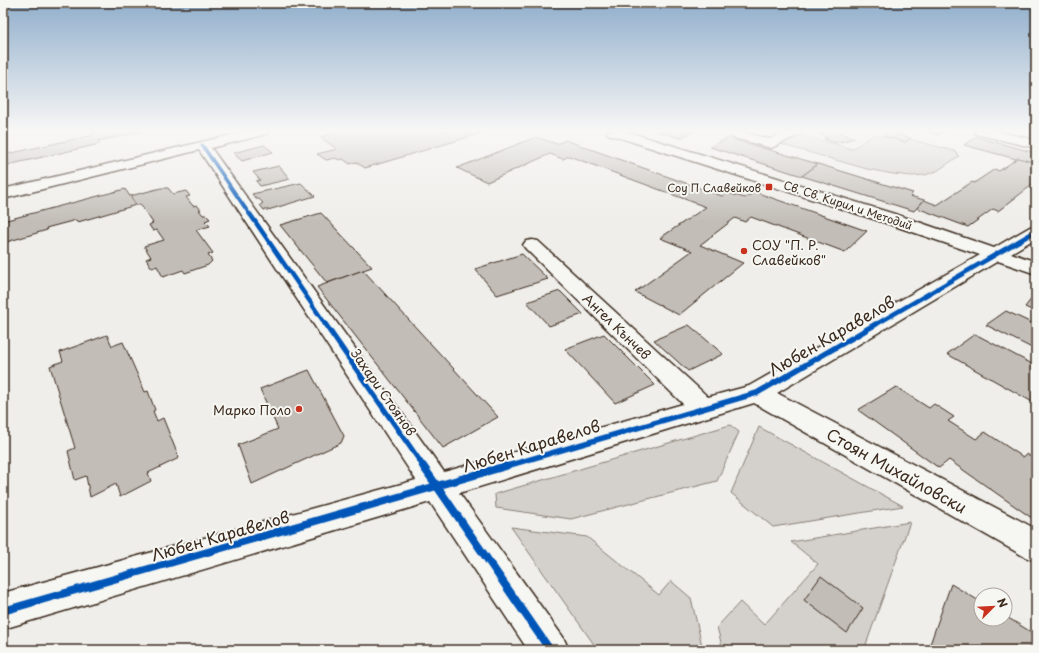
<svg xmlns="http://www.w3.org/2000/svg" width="1039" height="653" viewBox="0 0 1039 653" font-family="'Playpen Sans',sans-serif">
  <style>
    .green { fill: #d4d1cc; stroke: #887e75 }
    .building { fill: #c2bdb7; stroke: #3b2a1e }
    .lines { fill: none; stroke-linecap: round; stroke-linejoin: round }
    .minor-casing { stroke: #3b2a1e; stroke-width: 3 }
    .minor { fill: #f6f6f2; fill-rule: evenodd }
    .cycleway-far3-casing { stroke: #f6f6f2; stroke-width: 5 }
    .cycleway-far2-casing { stroke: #f6f6f2; stroke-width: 6 }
    .cycleway-far1-casing { stroke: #f6f6f2; stroke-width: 8 }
    .cycleway-casing { stroke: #f6f6f2; stroke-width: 10 }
    .cycleway-far3 { stroke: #0057b8; stroke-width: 3.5 }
    .cycleway-far2 { stroke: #0057b8; stroke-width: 4.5 }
    .cycleway-far1 { stroke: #0057b8; stroke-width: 5.5 }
    .cycleway { stroke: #0057b8; stroke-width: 8 }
    .poi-dot { fill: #c8321e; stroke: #f6f6f2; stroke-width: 1.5 }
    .labels { text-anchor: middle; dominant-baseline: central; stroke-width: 4; stroke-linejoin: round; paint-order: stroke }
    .far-poi-label { font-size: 11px; fill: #3b2a1e; stroke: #f6f6f2; text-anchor: end }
    .far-street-label { font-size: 11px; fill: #3b2a1e; stroke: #f6f6f2 }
    .poi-label { font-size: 13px; fill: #3b2a1e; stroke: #f6f6f2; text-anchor: start }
    .street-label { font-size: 13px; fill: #3b2a1e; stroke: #f6f6f2 }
    .near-street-label { font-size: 16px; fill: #3b2a1e; stroke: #f6f6f2 }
  </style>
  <rect width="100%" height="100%" fill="#efeeea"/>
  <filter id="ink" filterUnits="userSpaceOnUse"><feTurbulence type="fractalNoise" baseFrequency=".025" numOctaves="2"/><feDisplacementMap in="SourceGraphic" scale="8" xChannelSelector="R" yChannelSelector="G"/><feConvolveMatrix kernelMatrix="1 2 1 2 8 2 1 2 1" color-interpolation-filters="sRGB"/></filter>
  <g filter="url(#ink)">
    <g class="green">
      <path d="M798,134L852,149L875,134L905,142L909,139L954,151L959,156L937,171L925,175L912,176L893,174L867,169L780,144Z"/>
      <path d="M730,425L739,432L717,481L571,519L496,508L495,494Z"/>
      <path d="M759,427L903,506L773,527L731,493Z"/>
      <path d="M910,522L864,650H723L717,627L740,602L764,625L818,564L791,542Z"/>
      <path d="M511,527L587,537L659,595L671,581L691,598L703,650H598Z"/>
    </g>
    <g class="building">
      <path d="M97,131H145L98,141L100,144L3,166V155L93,135L92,132Z"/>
      <path d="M344,131H489L365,168L356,162L350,164L343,159L339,160L335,158L326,160L317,154L337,149L320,137Z"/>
      <path d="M655,131H694L680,138Z"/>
      <path d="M822,131H834L855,138L836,143L824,139L828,138L819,134L822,133L818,132Z"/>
      <path d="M923,131H945L939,135Z"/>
      <path d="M889,132L911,138L905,142L883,136Z"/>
      <path d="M536,137L557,144L565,140L722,196L728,193L745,198L755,192L867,231L845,252L751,217L745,222L735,218L700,245L743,263L679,315L635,292L692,251L660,238L706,207L569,156L563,159L550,154L487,182L457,168Z"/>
      <path d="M976,137L1036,153V159L1033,162L1018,158L1016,159L964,145Z"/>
      <path d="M728,138L818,164L802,176L710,147Z"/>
      <path d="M264,145L273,152L242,161L233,153Z"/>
      <path d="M1018,158L1036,163V182L998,211L993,209L968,227L917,208L924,200L937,205L972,182L974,183L995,169L999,171Z"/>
      <path d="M818,164L913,193L910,196L924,200L914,211L802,176Z"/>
      <path d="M279,166L290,179L260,186L256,181L260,180L253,172Z"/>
      <path d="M301,183L315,196L268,210H264L260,205L263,203L259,199H256L252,194Z"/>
      <path d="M161,188H168L173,194L186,191L190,196L186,197L193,206L197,205L201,210H199L203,215H206L210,219L205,221L210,226L196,230L213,253L208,255L212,261L208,265L185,273L183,270L163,277L157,266L152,268L146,259L151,257L144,246L164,240L157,230L153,231L149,225L153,223L140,204L136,205L130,196Z"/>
      <path d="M125,189L136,205L78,222L76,220L46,228L47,230L3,243V221Z"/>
      <path d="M321,213L372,267L327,283L280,225Z"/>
      <path d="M522,254L548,279L497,295L475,269Z"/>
      <path d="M363,270L498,417L443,448L317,287Z"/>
      <path d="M560,291L583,314L549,326L527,302Z"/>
      <path d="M1036,293V312L1025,307Z"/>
      <path d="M1006,311L1036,325V348L1034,349L986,325Z"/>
      <path d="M689,325L723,354L688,371L654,340Z"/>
      <path d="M604,334L655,385L615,403L565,349Z"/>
      <path d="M975,334L1036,366V404L947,354Z"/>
      <path d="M107,335L112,346L123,342L145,392L148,391L155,410L153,411L157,421L163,418L179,458L148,473L151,481L120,497L116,484L90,497L86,476L75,480L68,451L75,448L50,366L63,361L60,352Z"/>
      <path d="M309,370L344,436L341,443L252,484L238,445L278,429L260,389Z"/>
      <path d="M896,387L929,408L934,404L954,417L948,421L976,439L985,432L1023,457L1027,454L1036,460V521L949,460L939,468L858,410Z"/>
      <path d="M821,576L863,608L847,633L804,600Z"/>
      <path d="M951,584L981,602V619H1005V616L1036,635V650H928Z"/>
    </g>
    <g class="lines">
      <defs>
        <g id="minor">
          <path d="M248,131H268L267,134L211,148L444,472L683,404L526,249L523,245L526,241L532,240L538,241L708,397L749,386L980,255L889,224L608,134L607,131H625L901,216L994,248L1030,227L1036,226V238L1011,253L1036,262V274L998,261L777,393L1036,529V561L1025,557L754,403L459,493L563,637L569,650H528L430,502L3,629V593L416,480L199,150L3,199V189Z"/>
          <path d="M732,131H739L770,139L787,131H802L801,134L771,148L732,137L730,134Z"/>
          <path d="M975,131H996L1036,140V148L976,134Z"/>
        </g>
      </defs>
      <use href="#minor" class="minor-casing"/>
      <use href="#minor" class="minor"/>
      <defs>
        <path id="cycleway-far3" d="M202,145L250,215"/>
        <g id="cycleway-far2">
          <path d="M250,214L326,325"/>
          <path d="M875,325L1036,231"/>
        </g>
        <g id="cycleway-far1">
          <path d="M325,324L424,467"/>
          <path d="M503,467L757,393L876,324"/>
        </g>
        <g id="cycleway">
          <path d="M423,466L550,650"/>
          <path d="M3,611L506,466"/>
        </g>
      </defs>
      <use href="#cycleway-far3" class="cycleway-far3-casing"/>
      <use href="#cycleway-far2" class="cycleway-far2-casing"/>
      <use href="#cycleway-far1" class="cycleway-far1-casing"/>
      <use href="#cycleway" class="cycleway-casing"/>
      <use href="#cycleway-far3" class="cycleway-far3"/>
      <use href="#cycleway-far2" class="cycleway-far2"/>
      <use href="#cycleway-far1" class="cycleway-far1"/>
      <use href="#cycleway" class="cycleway"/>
    </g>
  </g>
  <linearGradient id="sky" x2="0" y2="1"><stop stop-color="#91afcc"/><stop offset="0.59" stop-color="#f8f7f6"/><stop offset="1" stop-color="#f8f7f6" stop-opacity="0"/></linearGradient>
  <rect width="1039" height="222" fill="url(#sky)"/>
  <g class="poi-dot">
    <rect x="765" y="183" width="8" height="8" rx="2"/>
    <circle cx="744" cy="251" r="4"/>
    <circle cx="299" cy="409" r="4"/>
  </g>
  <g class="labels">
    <g class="far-poi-label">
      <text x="761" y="187">Соу П Славейков</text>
    </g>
    <g class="far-street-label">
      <text transform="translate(848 205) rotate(18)">Св. Св. Кирил и Методий</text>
    </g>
    <g class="poi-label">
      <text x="752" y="244">СОУ "П. Р.<tspan x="752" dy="15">Славейков"</tspan></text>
      <text x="291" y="409" text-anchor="end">Марко Поло</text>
    </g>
    <g class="street-label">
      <text transform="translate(617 326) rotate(44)">Ангел Кънчев</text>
      <text transform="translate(384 392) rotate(55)">Захари Стоянов</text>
    </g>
    <g class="near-street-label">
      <text transform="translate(831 335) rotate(-30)">Любен Каравелов</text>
      <text transform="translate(531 445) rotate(-17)">Любен Каравелов</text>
      <text transform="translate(897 470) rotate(29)">Стоян Михайловски</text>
      <text transform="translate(220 535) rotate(-16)">Любен Каравелов</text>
    </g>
  </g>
  <rect width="1039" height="653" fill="none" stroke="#f6f6f2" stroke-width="16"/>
  <rect x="8" y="8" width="1023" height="637" fill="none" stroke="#3b2a1e" stroke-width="1.5" filter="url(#ink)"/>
  <g transform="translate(993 607) rotate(66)"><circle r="19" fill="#f6f6f2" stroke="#aba49d"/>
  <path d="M0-3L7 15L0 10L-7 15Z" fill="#c8321e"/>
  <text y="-6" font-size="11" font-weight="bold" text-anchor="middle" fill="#3b2a1e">N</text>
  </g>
</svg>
